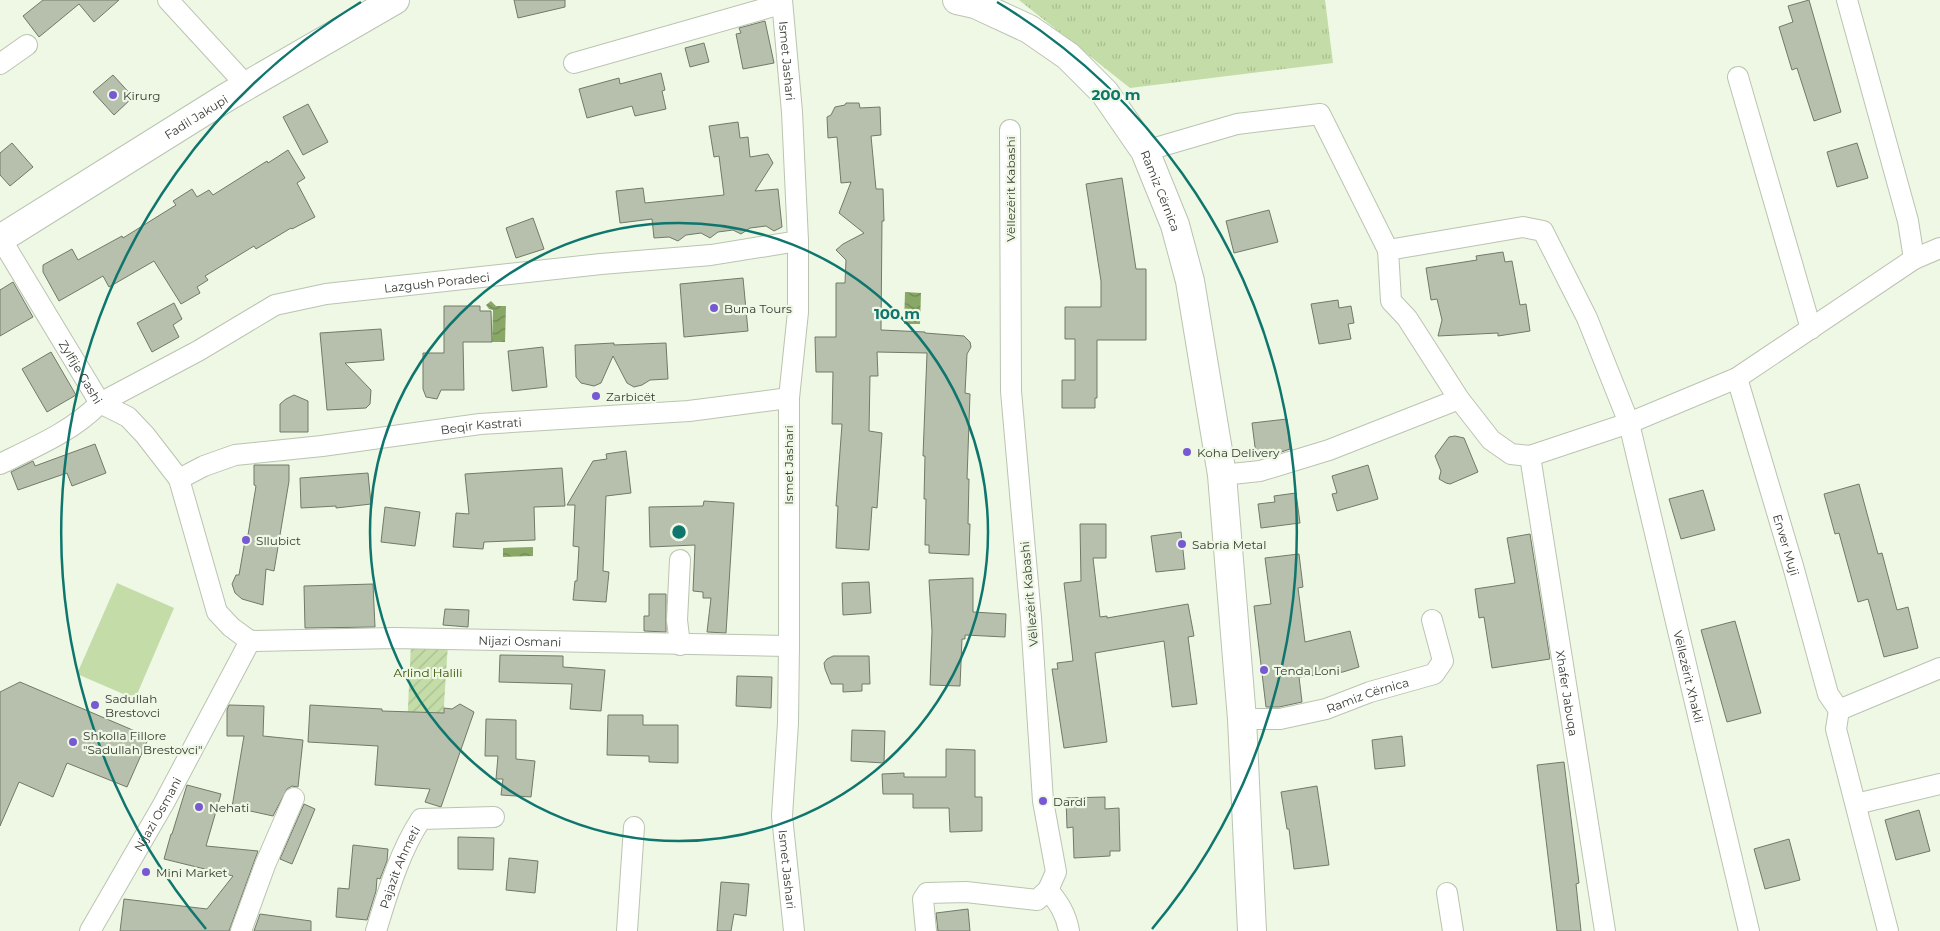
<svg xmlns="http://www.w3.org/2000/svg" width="1940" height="931" viewBox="0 0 1940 931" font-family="Montserrat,sans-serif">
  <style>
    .grass { fill: url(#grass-tufts) }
    .garden { fill: url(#garden-furrows) }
    .pitch { fill: #c3dca8 }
    .water { fill: url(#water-waves) }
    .building { fill: #b7c0ad; stroke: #717a68 }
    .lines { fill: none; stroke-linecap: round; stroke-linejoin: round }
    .street-casing { stroke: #bac4b1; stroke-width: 22 }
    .secondary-casing { stroke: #bac4b1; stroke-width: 30 }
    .street { stroke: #fff; stroke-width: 20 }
    .secondary { stroke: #fff; stroke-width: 28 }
    .ring { fill: none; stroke: #0f766e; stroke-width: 2.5 }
    .poi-dot { fill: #7759d3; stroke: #eef8e4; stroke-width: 2 }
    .labels { text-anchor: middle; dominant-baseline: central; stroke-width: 4.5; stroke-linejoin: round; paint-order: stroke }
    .street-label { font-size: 12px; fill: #373b33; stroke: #eef8e4 }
    .poi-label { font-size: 12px; fill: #373b33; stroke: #eef8e4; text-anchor: start }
    .park-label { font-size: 12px; fill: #344f03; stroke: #eef8e4 }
    .centre { fill: #0f766e; stroke: #eef8e4; stroke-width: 2.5 }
    .ring-label { font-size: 15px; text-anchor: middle; font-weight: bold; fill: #0f766e; stroke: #eef8e4; stroke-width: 4.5; stroke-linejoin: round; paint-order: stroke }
  </style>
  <defs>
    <pattern id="grass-tufts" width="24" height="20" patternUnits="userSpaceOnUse" patternTransform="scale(1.25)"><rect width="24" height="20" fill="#c3dca8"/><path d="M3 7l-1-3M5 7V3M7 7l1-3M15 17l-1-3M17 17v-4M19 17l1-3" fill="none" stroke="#a8be91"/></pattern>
    <pattern id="garden-furrows" width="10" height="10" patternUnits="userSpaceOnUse" patternTransform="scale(1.25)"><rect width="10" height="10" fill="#c3dca8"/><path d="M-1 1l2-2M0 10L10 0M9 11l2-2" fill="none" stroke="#a8be91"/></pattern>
    <pattern id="water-waves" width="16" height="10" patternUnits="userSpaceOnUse" patternTransform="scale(1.25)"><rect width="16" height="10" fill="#89a766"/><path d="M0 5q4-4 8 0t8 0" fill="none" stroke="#718955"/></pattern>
  </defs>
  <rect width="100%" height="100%" fill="#eef8e4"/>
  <path class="grass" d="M1019,0H1325L1333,63L1130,88Z"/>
  <path class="garden" d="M448,643L441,751L406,749L411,644Z"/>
  <path class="pitch" d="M117,583L174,608L135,699L77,674Z"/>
  <g class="water">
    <path d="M905,292L921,293L920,324H904Z"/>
    <path d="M491,301L496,306H506L505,342H492L493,310L489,309L486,305Z"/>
    <path d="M533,547V556L503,557V548Z"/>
  </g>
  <g class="building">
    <path d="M43,0H119L94,22L79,4L39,37L23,16Z"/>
    <path d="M514,0H565V7L518,18Z"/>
    <path d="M1809,0L1841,112L1814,121L1797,68L1792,70L1779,27L1793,22L1788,6Z"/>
    <path d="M765,21L774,63L743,69L736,34L741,33L739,28Z"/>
    <path d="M704,43L709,62L690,67L685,48Z"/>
    <path d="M661,73L665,90L662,91L666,109L635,116L632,106L587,118L579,89L619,78L620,84Z"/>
    <path d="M113,75L133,97L114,115L93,92Z"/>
    <path d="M846,103H859L860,108L880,107L881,135L871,136L876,189H883L884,221H882L881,330L925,332V333L964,336L970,342L971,347L967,354L965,393L970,394L967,479H969L968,524H970L969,555L929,553V545H925L926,499H924L925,456H923L927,353L877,352L878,376H870L869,431L882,433L877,508L872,507L869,550L836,548L838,506H836L842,424H832L833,372H816L815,337H836V283H845L846,260L836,250L843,244L864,233L839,213L851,182L841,183L837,137L828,138L827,117L831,115L835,107L845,105Z"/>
    <path d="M308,104L328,142L303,155L283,117Z"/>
    <path d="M738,122L740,138L748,137L750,157L768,154L773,163L755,191L778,189L782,227L774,231L766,226L750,228L741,234L733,230L718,232L710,238L701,233L686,235L678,241L669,237L654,238L652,219L620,223L616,191L643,188L645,203L724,195L719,156L714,157L709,126Z"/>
    <path d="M12,143L33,167L10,186L0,175V153Z"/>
    <path d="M1857,143L1868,178L1837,187L1827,152Z"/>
    <path d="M288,150L305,178L297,183L315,217L292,229L291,228L256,249L254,246L205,276L208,280L197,287L200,293L181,304L154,261L109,287L103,276L59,301L43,272V265L72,249L78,260L122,236L123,238L176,205L173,201L192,189L197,197L209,190L213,195L267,161L268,163Z"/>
    <path d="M1122,178L1136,269H1146V340H1097V398H1095V408H1062V380H1075V339H1065V307H1101V281L1086,184Z"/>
    <path d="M1269,210L1278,242L1234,253L1226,221Z"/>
    <path d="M533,218L544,249L516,258L506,228Z"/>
    <path d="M1503,252L1505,262L1512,261L1520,305L1526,304L1530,331L1498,336V333L1438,336L1442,320L1437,299L1431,300L1426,268L1477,260L1476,256Z"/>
    <path d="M743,278L748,331L684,337L680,284Z"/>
    <path d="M13,282L33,317L0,336V290Z"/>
    <path d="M1338,300L1339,308L1351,306L1354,323L1348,324L1351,339L1319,344L1311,304Z"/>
    <path d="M174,303L182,319L173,325L179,337L152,352L137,323Z"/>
    <path d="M444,306H480V311H491L492,342H463L464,390H441L437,399L426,397L423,389V353H444Z"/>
    <path d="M381,329L384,360L345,363L371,390L370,404L366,408L327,410L320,333Z"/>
    <path d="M614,343V345L666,343L668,379L650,380L642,385L634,387L627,383L613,356L601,383L594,386L581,383L576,377L575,345Z"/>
    <path d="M543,347L547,387L512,391L508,351Z"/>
    <path d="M51,352L76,395L47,412L22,369Z"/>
    <path d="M294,395L308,401V432H280V404L286,399Z"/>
    <path d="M1287,419L1290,449L1264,458L1263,454L1256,455L1252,423Z"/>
    <path d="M1455,436L1464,438L1478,472L1450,484L1446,483L1439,479L1441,471L1435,456L1449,437Z"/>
    <path d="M95,444L106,473L72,486L67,473L18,490L11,472L33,461L35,466Z"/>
    <path d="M626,451L631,493L606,496L603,571L609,572L606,602L573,600L575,581H577L579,547L573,546L575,505H567L593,461L607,459L606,454Z"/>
    <path d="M254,465H289V481L274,571L266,569L263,605L242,599L235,593L232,584L236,575H239L246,535H248L256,486L254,485Z"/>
    <path d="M1368,465L1378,499L1337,511L1332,494L1337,493L1332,476Z"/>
    <path d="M562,468L565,506L534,507L535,540L484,542L483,549L453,547L456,513L469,514L465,474Z"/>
    <path d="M368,473L371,504L336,508V506L301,508L300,478Z"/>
    <path d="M1859,484L1878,554L1882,553L1897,610L1908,607L1918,648L1884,657L1868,599L1858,602L1839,533L1835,534L1824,494Z"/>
    <path d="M1703,490L1715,530L1681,539L1669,499Z"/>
    <path d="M1296,493L1300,523L1261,528L1258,504L1275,502L1274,496Z"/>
    <path d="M704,501L734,503L726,633L707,632L711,598H703V592L693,591L695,545L650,547L649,507L703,506Z"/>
    <path d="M385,507L420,512L415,546L381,542Z"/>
    <path d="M1080,524H1106V558H1093L1100,617L1107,616V618L1188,604L1194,636L1188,637L1197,704L1172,707L1164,641L1095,653L1107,742L1064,748L1052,669H1058L1057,663L1073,661L1064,583L1081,581Z"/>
    <path d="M1181,532L1185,569L1156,572L1151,536Z"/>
    <path d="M1530,534L1550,659L1492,668L1484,617L1479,618L1475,589L1515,583L1507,538Z"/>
    <path d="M1299,554L1303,587L1298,588L1305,642L1350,631L1359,667L1343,672L1299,677L1302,702L1279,707H1266L1254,606L1271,604L1265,558Z"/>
    <path d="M973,578V612L1006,614L1005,637L965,635V639H962L960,686L930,685L932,631L929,580Z"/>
    <path d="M869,582L871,613L843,615L842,583Z"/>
    <path d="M373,584L375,627L305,628L304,586Z"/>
    <path d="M649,594H666V632L644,631V616H649Z"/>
    <path d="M445,609L469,610L468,627L443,625Z"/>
    <path d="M1735,621L1761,713L1727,722L1701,630Z"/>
    <path d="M500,655L563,656V667L605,670L601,711L570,709L572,684L499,682Z"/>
    <path d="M833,656H869L870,684H862V691L843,692V684H831L825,669L824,663L827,659Z"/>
    <path d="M737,676L772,677L771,708L736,706Z"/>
    <path d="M20,682L149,737L127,787L67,763L53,797L19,782L0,826V692Z"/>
    <path d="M460,704L474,712L441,807L425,802L430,789L375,785L378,746L308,742L310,705L382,709V711L444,713V708L452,709Z"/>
    <path d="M229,705L264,706L263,736L303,740L298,787L292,786L287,789L273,816L232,807L244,736H227V710Z"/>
    <path d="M608,715H643V725H678V763L649,762V756L607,755Z"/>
    <path d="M486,719L516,720V759L535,761L531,797L501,795L503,779H496L498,756H485Z"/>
    <path d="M852,730L885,731L884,763L851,761Z"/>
    <path d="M1402,736L1405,766L1375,769L1372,740Z"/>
    <path d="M946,749L975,750V797H982V831L950,832L949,808H913V794H883L882,774L904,773V777H946Z"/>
    <path d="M1564,762L1579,883L1576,884L1581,931H1557L1537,765Z"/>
    <path d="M187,785L221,794L206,846L258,851L229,931H120L124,899L207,909L233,876L164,859L171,834H172Z"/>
    <path d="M1317,786L1329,865L1294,869L1289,829H1287L1281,792Z"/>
    <path d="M1105,797V809L1119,808L1120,851H1110V856L1074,858L1073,827L1067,828L1066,798Z"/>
    <path d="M304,804L315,809L292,864L280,859Z"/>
    <path d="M1919,810L1930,851L1896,860L1885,820Z"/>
    <path d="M458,837L494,838L493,870L458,869Z"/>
    <path d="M1789,839L1800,880L1765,889L1754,849Z"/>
    <path d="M353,845L388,849L387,861L380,879L377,878L376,891L367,920L336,917L338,888L349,889Z"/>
    <path d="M509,858L538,861L535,893L506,890Z"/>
    <path d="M721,882L749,884L746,916L734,914L731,931H717Z"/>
    <path d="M968,909L970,931H938L936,913Z"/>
    <path d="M260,914L311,921V931H254Z"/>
  </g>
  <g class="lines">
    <defs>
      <g id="street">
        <path d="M168,0L247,86"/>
        <path id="s1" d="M782,0L792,112L798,241V312L789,398V646L788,723L782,816L794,931"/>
        <path d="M1847,0L1908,221L1914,259"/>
        <path d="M574,63L781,4"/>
        <path d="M0,64L27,45"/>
        <path d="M1738,77L1811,329"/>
        <path id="s2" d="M1145,151L1237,124L1320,114L1388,250L1523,227L1543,231L1587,318L1629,423L1749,931"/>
        <path id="s3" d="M1,239L100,403"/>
        <path d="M1388,250L1391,301L1407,318L1459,399L1491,440L1511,454L1530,456L1629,423L1737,378L1914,259L1940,248"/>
        <path id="s4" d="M1737,378L1793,566L1828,694L1839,710"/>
        <path id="s5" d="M100,403L128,417L145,435L179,479L217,612L231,627L250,641L394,638L789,646"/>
        <path id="s6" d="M1530,456L1605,931"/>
        <path id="s7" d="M0,464C35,447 73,431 100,403L198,351L275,305L326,294L601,264L711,255L798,241"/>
        <path d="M1222,475L1260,471L1329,450L1459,399"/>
        <path id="s8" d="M179,479L204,466L235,455L322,446L480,424L689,411L789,398"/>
        <path d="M680,645L677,620L680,560"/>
        <path id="s9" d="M1242,719H1280L1326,709L1370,692L1434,674L1443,661L1432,620"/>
        <path d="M1856,804L1940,784"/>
        <path d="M1048,890C1059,903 1066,914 1069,931"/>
        <path d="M1447,893L1453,931"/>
        <path id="s10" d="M90,931L164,803L250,641"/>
        <path d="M241,931L265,865L294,798"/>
        <path id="s11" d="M376,931C388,892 399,853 421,819L494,817"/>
        <path d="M627,931L634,827"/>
        <path d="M926,931L923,899L927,893L966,892L1037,900L1048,890L1056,872L1043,801L1031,618L1011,391L1010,130"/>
        <path d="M1888,931L1836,729L1839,710L1940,668"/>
      </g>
      <g id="secondary">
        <path id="s12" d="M957,0L975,4L1029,29L1068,56L1105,93L1145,151L1175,225L1190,281L1222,475L1242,719L1252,931"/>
        <path id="s13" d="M0,239L227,97L395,0"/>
      </g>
    </defs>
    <use href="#street" class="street-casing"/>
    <use href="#secondary" class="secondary-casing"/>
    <use href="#street" class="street"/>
    <use href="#secondary" class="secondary"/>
  </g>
  <g class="ring">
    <circle cx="679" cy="532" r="309"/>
    <path d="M206 929A618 618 0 0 1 361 2M997 2A618 618 0 0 1 1152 929"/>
  </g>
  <g class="poi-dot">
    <circle cx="113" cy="95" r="5"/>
    <circle cx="714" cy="308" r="5"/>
    <circle cx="596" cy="396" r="5"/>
    <circle cx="1187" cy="452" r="5"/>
    <circle cx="246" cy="540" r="5"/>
    <circle cx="1182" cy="544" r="5"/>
    <circle cx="1264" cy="670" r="5"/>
    <circle cx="95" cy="705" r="5"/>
    <circle cx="73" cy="742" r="5"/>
    <circle cx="1043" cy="801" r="5"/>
    <circle cx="199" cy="807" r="5"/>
    <circle cx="146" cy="872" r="5"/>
  </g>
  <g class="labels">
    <g class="street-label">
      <text stroke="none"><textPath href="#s1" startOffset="61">Ismet Jashari</textPath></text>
      <text stroke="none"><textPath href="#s13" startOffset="231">Fadil Jakupi</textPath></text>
      <text transform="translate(1010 189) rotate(-90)">Vëllezërit Kabashi</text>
      <text stroke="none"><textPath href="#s12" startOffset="291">Ramiz Cërnica</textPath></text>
      <text stroke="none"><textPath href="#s7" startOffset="482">Lazgush Poradeci</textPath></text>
      <text stroke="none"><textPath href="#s3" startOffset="155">Zylfije Gashi</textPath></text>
      <text stroke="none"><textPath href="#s8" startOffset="309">Beqir Kastrati</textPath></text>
      <text transform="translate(788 465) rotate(-90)">Ismet Jashari</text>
      <text stroke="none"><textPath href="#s4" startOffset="174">Enver Muji</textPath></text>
      <text transform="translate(1029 594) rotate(-95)">Vëllezërit Kabashi</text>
      <text stroke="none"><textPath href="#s5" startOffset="564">Nijazi Osmani</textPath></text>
      <text stroke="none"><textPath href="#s2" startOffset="960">Vëllezërit Xhakli</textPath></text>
      <text stroke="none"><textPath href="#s6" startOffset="240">Xhafer Jabuqa</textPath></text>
      <text stroke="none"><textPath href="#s9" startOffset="129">Ramiz Cërnica</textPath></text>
      <text stroke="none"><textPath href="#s10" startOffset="135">Nijazi Osmani</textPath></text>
      <text stroke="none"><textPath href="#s11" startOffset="68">Pajazit Ahmeti</textPath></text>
      <text stroke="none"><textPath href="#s1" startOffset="871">Ismet Jashari</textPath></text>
    </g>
    <g class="poi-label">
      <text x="123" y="95">Kirurg</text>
      <text x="724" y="308">Buna Tours</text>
      <text x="606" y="396">Zarbicët</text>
      <text x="1197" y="452">Koha Delivery</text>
      <text x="256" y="540">Sllubict</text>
      <text x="1192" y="544">Sabria Metal</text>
      <text x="1274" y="670">Tenda Loni</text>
      <text x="105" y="698">Sadullah<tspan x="105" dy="14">Brestovci</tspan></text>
      <text x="83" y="735">Shkolla Fillore<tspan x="83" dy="14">"Sadullah Brestovci"</tspan></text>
      <text x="1053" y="801">Dardi</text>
      <text x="209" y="807">Nehati</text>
      <text x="156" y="872">Mini Market</text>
    </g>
    <g class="park-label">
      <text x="428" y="672">Arlind Halili</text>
    </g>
  </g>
  <circle cx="679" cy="532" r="8" class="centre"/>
  <g class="ring-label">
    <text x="1116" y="100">200 m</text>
    <text x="897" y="319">100 m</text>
  </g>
</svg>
